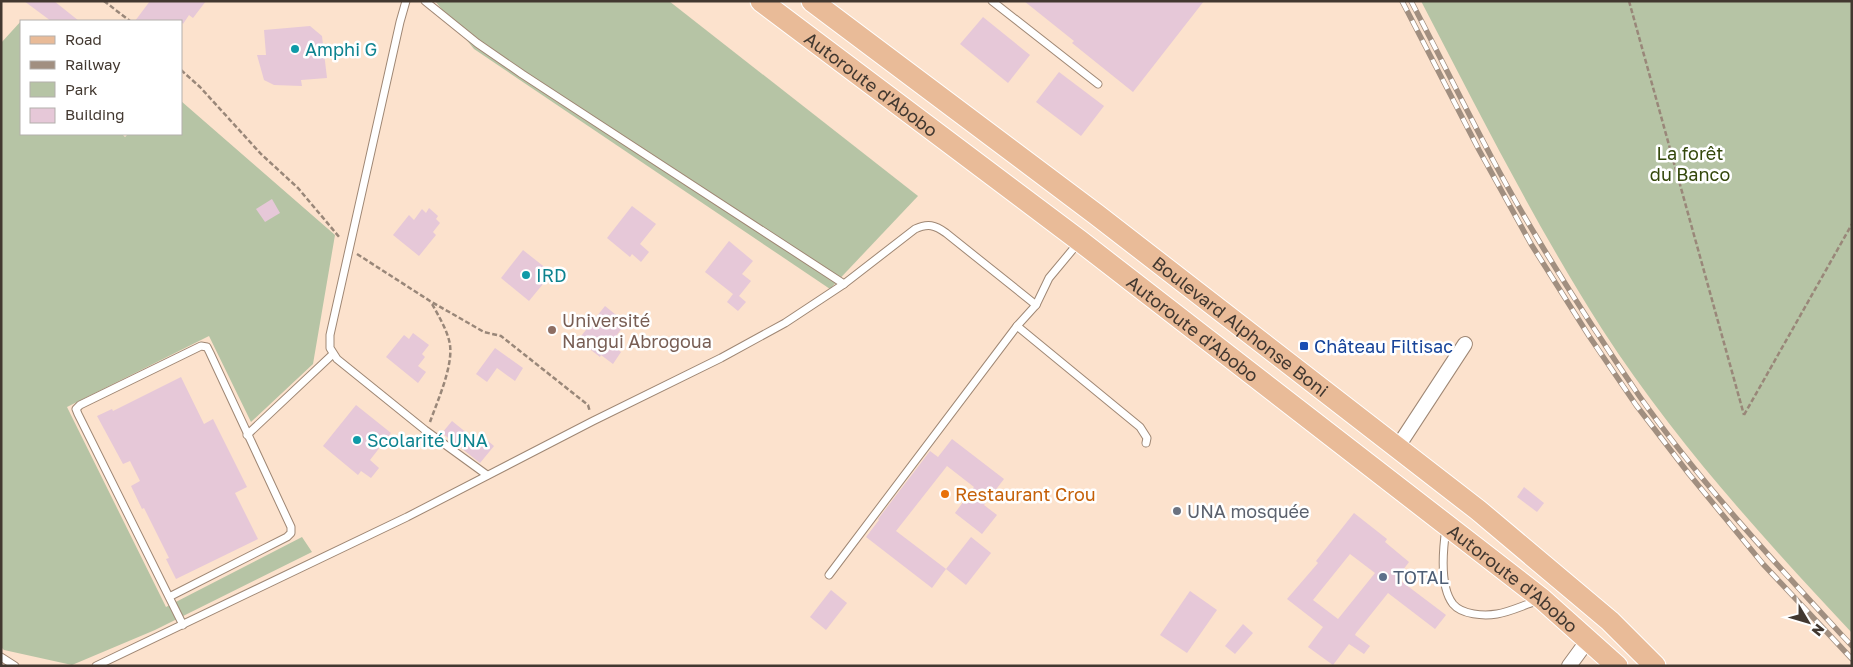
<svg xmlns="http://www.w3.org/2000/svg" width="1853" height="667" viewBox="0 0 1853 667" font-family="'Golos Text',sans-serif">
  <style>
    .green { fill: #b6c4a5 }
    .building { fill: #e6c8d8; fill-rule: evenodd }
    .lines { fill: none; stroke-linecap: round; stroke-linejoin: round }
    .service-casing { stroke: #9f8774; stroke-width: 9 }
    .minor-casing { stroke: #9f8774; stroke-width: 16 }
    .primary-casing { stroke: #fff; stroke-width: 23 }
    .path { stroke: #998779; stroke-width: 2.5; stroke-dasharray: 5 2.5; stroke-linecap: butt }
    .service { stroke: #fff; stroke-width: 7 }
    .minor { stroke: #fff; stroke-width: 14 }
    .primary { stroke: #e9bb98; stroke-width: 21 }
    .rail-casing { stroke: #a18f80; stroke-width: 5.5 }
    .rail { stroke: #fff; stroke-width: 4; stroke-dasharray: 11; stroke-linecap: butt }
    .culture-dot { fill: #0f9aa8; stroke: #fff; stroke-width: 2 }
    .education-dot { fill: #8d6e63; stroke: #fff; stroke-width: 2 }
    .transit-dot { fill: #1a4fb4; stroke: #fff; stroke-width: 2 }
    .food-dot { fill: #e8710a; stroke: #fff; stroke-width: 2 }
    .worship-dot { fill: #6b7280; stroke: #fff; stroke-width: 2 }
    .service-dot { fill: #5c6f8a; stroke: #fff; stroke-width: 2 }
    .labels { text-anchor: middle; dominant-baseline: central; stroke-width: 5; stroke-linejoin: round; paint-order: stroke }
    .culture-label { font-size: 18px; fill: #0d838f; stroke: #fff; text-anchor: start }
    .street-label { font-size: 18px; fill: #423830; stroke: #fff }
    .park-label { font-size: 18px; fill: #34480b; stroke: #fff }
    .education-label { font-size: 18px; fill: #785e54; stroke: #fff; text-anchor: start }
    .transit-label { font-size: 18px; fill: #164399; stroke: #fff; text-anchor: start }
    .food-label { font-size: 18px; fill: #c56008; stroke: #fff; text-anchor: start }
    .worship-label { font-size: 18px; fill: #5b616d; stroke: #fff; text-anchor: start }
    .service-label { font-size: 18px; fill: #4e5e75; stroke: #fff; text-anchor: start }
  </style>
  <rect width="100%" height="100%" fill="#fce2cd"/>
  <g class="green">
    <path d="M435,1H669L918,196L830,289L474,49Z"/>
    <path d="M1421,1H1852V633C1762,537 1673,439 1602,329C1535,224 1479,112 1421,1Z"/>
    <path d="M22,20L24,21H21V134H122L125,137L128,134H181V101L335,235L313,364L251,422L209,336L67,407L166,607L302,537L312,552L155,630L72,665L4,650L1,647V43Z"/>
  </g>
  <g class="building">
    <path d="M24,1H54L79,21H51Z"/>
    <path d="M150,1H206L193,18L189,15L183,24L181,21H135Z"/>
    <path d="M1024,1H1204L1133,92L1072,43L1074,41Z"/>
    <path d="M983,17L1030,55L1008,83L960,44Z"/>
    <path d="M310,26L322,36L327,78L301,80L302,86L274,85L264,80L257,55H266L264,30Z"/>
    <path d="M1059,72L1104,106L1081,136L1036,102Z"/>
    <path d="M272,199L280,213L265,222L256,209Z"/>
    <path d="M632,206L656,224L640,244L649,252L641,262L632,254L630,257L607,238Z"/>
    <path d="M429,208L438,216L436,219L440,223L433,232L436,235L419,256L393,235L409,215L414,220L422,209L426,213Z"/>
    <path d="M729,241L753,261L742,274L751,281L739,296L746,302L738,311L727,302L733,294L705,272Z"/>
    <path d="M523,250L552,273L529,301L501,278Z"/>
    <path d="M605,306L626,323L610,344L621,352L613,364L601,355L600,357L578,340Z"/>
    <path d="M413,333L429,345L422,354L425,357L418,366L426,372L418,383L386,357L404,335L409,339Z"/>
    <path d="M495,348L523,368L515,381L497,368L487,382L476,374Z"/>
    <path d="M181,377L204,424L213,419L247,487L235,493L258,539L176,579L166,559L169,558L144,508L142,509L131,486L140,481L130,461L123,464L97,416L112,409L113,411Z"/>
    <path d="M356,405L391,433L370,460L379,468L371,478L361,471L358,475L323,446Z"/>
    <path d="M452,421L478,442L482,436L494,446L480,463L442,433Z"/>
    <path d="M952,439L1004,479L984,505L997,515L982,534L955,513L974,487L947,466L896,531L946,569L932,588L866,537L879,520L878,519L930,451L938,457Z"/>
    <path d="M1524,487L1544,503L1537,512L1517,497Z"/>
    <path d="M1354,513L1387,539L1385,542L1409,562L1397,578L1446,615L1435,629L1388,593L1356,633L1355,635L1370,646L1364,654L1349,644L1333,665L1308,647L1323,627L1287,599L1318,563L1316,561ZM1350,554L1375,573L1338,619L1313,600Z"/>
    <path d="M971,537L991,553L966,585L946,569Z"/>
    <path d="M831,590L847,603L826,630L810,617Z"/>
    <path d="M1190,591L1217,610L1187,653L1160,635Z"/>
    <path d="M1243,624L1253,633L1235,654L1225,646Z"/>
  </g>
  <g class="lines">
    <defs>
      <g id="service">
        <path d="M406,1L400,22L330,335V348L337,359L425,430L487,475"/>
        <path d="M425,1L477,43L522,74L844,284"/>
        <path d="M992,1L1098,84"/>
        <path d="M1017,326L1140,427L1147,438L1146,443"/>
        <path d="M247,435L333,354"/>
        <path d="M1446,528C1443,549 1439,586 1453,604C1462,615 1484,616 1497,614C1510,612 1524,605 1537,601"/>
        <path d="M829,575L1017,326L1036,305L1049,278L1079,242"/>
        <path d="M169,597L287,537L291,533V527L210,353L207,347L201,346L80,405L76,409L78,414L183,625"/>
        <path d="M1,657L15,666"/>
        <path d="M96,666L407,517L593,421L721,358L785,323L844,284L915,229C928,223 935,225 946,233L1036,305"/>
      </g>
      <g id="minor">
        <path d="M1397,448L1465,344"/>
        <path d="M1569,666L1588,640"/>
      </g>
      <g id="primary">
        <path id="s1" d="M761,1L1080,241L1542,599L1617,666"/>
        <path id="s2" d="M812,1L1097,215L1478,510L1610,621L1655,666"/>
      </g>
    </defs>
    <use href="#service" class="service-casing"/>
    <use href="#minor" class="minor-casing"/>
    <use href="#primary" class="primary-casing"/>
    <g class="path">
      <path d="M104,1L130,21"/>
      <path d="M1629,1L1744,415"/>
      <path d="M181,70L200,87L261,154L298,188L340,238"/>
      <path d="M357,254L430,301L484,332L501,336L588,405L590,412"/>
      <path d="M1744,415L1852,224"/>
      <path d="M430,422C437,402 453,367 450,345C448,331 438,315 431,302"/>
    </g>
    <use href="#service" class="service"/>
    <use href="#minor" class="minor"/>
    <use href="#primary" class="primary"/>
    <defs>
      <g id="rail">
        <path d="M1402,1L1479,150L1531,244L1589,336L1636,405L1689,474L1763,564L1852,659"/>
        <path d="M1411,1C1453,81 1492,164 1539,241C1571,294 1605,346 1640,397C1703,486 1778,566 1852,646"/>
      </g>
    </defs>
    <use href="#rail" class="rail-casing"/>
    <use href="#rail" class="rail"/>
  </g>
  <g class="culture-dot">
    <circle cx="295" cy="49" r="5"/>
    <circle cx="526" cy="275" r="5"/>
    <circle cx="357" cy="440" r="5"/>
  </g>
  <circle class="education-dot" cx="552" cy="330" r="5"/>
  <rect class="transit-dot" x="1299" y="341" width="10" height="10" rx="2.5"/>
  <circle class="food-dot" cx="945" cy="494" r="5"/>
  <circle class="worship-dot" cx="1177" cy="511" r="5"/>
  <circle class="service-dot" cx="1383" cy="577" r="5"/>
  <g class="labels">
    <g class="culture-label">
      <text x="305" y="49">Amphi G</text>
      <text x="536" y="275">IRD</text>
      <text x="367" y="440">Scolarité UNA</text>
    </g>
    <g class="street-label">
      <text stroke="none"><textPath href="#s1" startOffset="138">Autoroute d'Abobo</textPath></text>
      <text stroke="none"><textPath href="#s2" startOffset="538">Boulevard Alphonse Boni</textPath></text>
      <text stroke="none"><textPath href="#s1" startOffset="542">Autoroute d'Abobo</textPath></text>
      <text stroke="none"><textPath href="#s1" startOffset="948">Autoroute d'Abobo</textPath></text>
    </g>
    <g class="park-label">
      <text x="1690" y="153">La forêt<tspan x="1690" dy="21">du Banco</tspan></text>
    </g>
    <g class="education-label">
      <text x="562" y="320">Université<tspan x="562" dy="21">Nangui Abrogoua</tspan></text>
    </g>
    <g class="transit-label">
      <text x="1314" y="346">Château Filtisac</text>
    </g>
    <g class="food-label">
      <text x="955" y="494">Restaurant Crou</text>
    </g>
    <g class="worship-label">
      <text x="1187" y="511">UNA mosquée</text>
    </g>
    <g class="service-label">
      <text x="1393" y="577">TOTAL</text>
    </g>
  </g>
  <rect width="1853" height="667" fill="none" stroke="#423830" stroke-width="5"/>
  <rect x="20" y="20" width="162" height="115" fill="#ffffff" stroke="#b3afac"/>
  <rect x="30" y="36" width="25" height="8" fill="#e9bb98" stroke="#b3afac"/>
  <text x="65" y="45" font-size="15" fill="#423830">Road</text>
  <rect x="30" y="61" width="25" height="8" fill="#a18f80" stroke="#b3afac"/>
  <text x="65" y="70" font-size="15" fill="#423830">Railway</text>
  <rect x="30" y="82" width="25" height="15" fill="#b6c4a5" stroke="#b3afac"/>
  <text x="65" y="95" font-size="15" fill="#423830">Park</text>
  <rect x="30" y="108" width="25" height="15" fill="#e6c8d8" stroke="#b3afac"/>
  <text x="65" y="120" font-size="15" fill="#423830">Building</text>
  <g transform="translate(1808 622) rotate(128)" stroke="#ffffff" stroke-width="4" paint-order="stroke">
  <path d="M0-4L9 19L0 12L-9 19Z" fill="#423830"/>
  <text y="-8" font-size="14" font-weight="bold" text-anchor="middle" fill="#423830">N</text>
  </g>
</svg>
